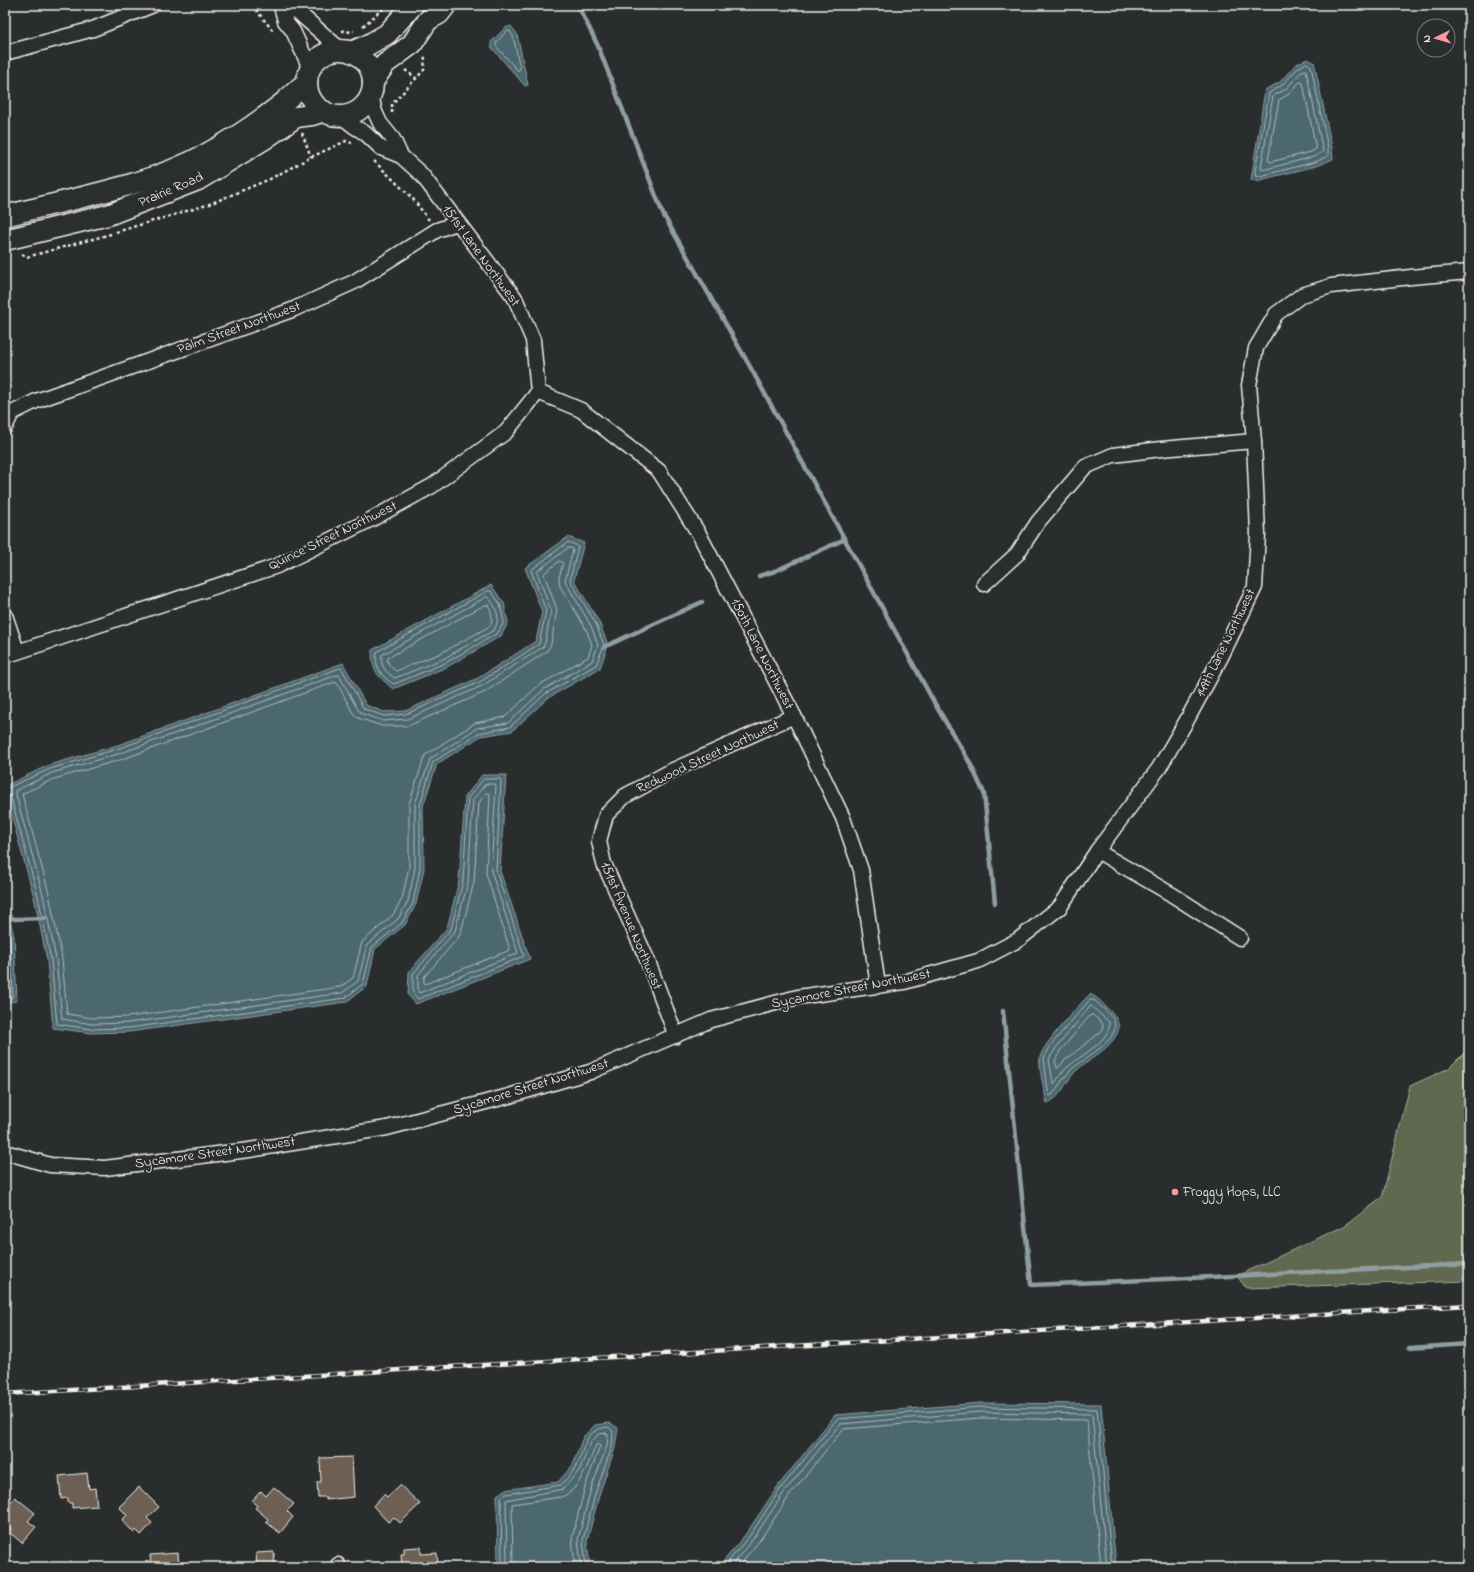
<svg xmlns="http://www.w3.org/2000/svg" width="1474" height="1572" viewBox="0 0 1474 1572" font-family="'Indie Flower',sans-serif">
  <style>
    .green { fill: #61684f; stroke: #aaac9c }
    .water { fill: #4c6770; stroke: #8f9ea0 }
    .lines { fill: none; stroke-linecap: round; stroke-linejoin: round }
    .shore { stroke: #b1bab8; stroke-width: 1 }
    .stream { stroke: #8f9ea0; stroke-width: 4.5 }
    .building { fill: #6e5f55; stroke: #f4f1e8 }
    .street-casing { stroke: #f4f1e8; stroke-width: 17 }
    .secondary-casing { stroke: #f4f1e8; stroke-width: 23 }
    .path { stroke: #f4f1e8; stroke-width: 2.5; stroke-dasharray: 3 3; stroke-linecap: butt }
    .street { stroke: #2a2d2e; stroke-width: 14 }
    .secondary { stroke: #2a2d2e; stroke-width: 20 }
    .rail-casing { stroke: #f4f1e8; stroke-width: 4.5 }
    .rail { stroke: #2a2d2e; stroke-width: 3; stroke-dasharray: 9; stroke-linecap: butt }
    .poi-dot { fill: #ff9aa2; stroke: #2a2d2e; stroke-width: 1.5 }
    .labels { text-anchor: middle; dominant-baseline: central; stroke-width: 4; stroke-linejoin: round; paint-order: stroke }
    .street-label { font-size: 14px; fill: #f4f1e8; stroke: #2a2d2e }
    .poi-label { font-size: 14px; fill: #f4f1e8; stroke: #2a2d2e; text-anchor: start }
  </style>
  <rect width="100%" height="100%" fill="#2a2d2e"/>
  <filter id="ink" filterUnits="userSpaceOnUse"><feTurbulence type="fractalNoise" baseFrequency=".025" numOctaves="2"/><feDisplacementMap in="SourceGraphic" scale="8" xChannelSelector="R" yChannelSelector="G"/><feConvolveMatrix kernelMatrix="1 2 1 2 8 2 1 2 1" color-interpolation-filters="sRGB"/></filter>
  <g filter="url(#ink)">
    <path class="green" d="M1469,1048V1281L1246,1288L1237,1276L1344,1226L1382,1198L1410,1086L1449,1068Z"/>
    <g class="water">
      <path d="M511,26L517,34L528,85L525,86L492,48L491,42L505,28Z"/>
      <path d="M1307,59L1314,62L1332,148L1333,159L1316,166L1256,181L1251,180L1265,90L1280,82L1295,65Z"/>
      <path d="M568,537L584,543L574,580L599,622L608,645L600,668L548,698L512,731L481,736L437,764L423,806L424,869L416,904L405,925L375,949L367,986L346,1002L129,1032L91,1033L53,1028L47,960L34,897L5,792V786L49,765L118,745L343,663L366,705L384,712L405,711L478,678L536,641L542,612L525,568Z"/>
      <path d="M491,585L504,603L508,623L501,636L447,667L393,689C377,675 372,672 372,650Z"/>
      <path d="M482,775H506L500,871L530,959L416,1004L408,995L409,972L447,928L459,881L465,797Z"/>
      <path d="M5,896L14,937L17,1001L10,1002L5,1001Z"/>
      <path d="M1090,994C1099,998 1104,1005 1111,1012C1137,1037 1088,1058 1074,1073C1065,1083 1060,1099 1047,1103C1045,1095 1038,1065 1040,1057C1043,1044 1079,1005 1090,994Z"/>
      <path d="M980,1403L1101,1404L1116,1567H719L748,1531L778,1486L835,1415Z"/>
      <path d="M610,1423L618,1428L615,1448L600,1492L587,1541L590,1567H498L497,1495L504,1490L558,1482L572,1466L583,1437L595,1425Z"/>
    </g>
    <g class="lines">
      <g class="shore">
        <path d="M507,31H510L513,36L520,68L519,70H517L496,46V43Z"/>
        <path d="M1307,63L1311,66L1328,148V156L1315,162L1256,177L1255,171L1269,93L1282,85L1298,68Z"/>
        <path d="M1306,70L1323,152L1313,157L1262,170L1261,168L1273,96L1286,89L1301,72Z"/>
        <path d="M1300,82L1303,83L1316,149L1311,152L1270,162L1268,160L1279,100L1289,94Z"/>
        <path d="M568,548H572L573,550L565,581L591,626L598,645L592,661L543,690L508,723L477,728L430,759L415,804V868L408,901L398,919L367,945L358,981L342,993L128,1023L92,1024L62,1019L56,959L43,895L15,791L52,773L121,753L337,675H339L358,710L363,714L383,721L408,719L482,686L543,647L545,643L551,611L537,572Z"/>
        <path d="M560,561L563,563L559,578L560,586L586,629L592,645L588,657L539,685L505,717L475,723L425,755L409,804V867L402,899L393,915L362,942L353,978L340,987L128,1017L92,1018L67,1014L62,958L49,894L22,794L54,779L123,759L335,682L337,683L353,713L358,718L382,726H408L485,692L547,651L551,644L557,610L544,574Z"/>
        <path d="M488,591H491L500,604L504,622L498,633L445,663L394,684C382,678 373,665 377,652Z"/>
        <path d="M487,597L489,598C497,608 501,618 494,630L443,659L395,678C387,674 379,665 382,655Z"/>
        <path d="M485,605H488C492,611 493,619 490,626L441,653L396,671L390,666L387,660L388,658Z"/>
        <path d="M484,779H500L501,781L496,871L524,956L418,999L413,993V974L451,929L463,881L468,798Z"/>
        <path d="M486,784H495L496,786L491,871L518,953L419,993L418,991V975L455,931L468,882L473,800Z"/>
        <path d="M5,789L50,769L120,748L340,668L342,669L364,709L384,716L406,714L480,682L539,644L546,611L531,570L568,542L578,546L570,580L596,624L604,645L596,665L545,694L510,727L479,733L433,762L420,805V868L413,903L402,923L372,947L363,984L345,998L129,1028L91,1029L57,1024L51,960L38,896L11,798L9,795H5"/>
        <path d="M486,793H488L490,795L486,873L510,950L425,984L424,983V977L458,938L461,932L474,882L479,803Z"/>
        <path d="M5,915L10,938L13,996L11,998H5"/>
        <path d="M5,941L7,990L5,992"/>
        <path d="M1090,1000H1094C1099,1005 1112,1015 1114,1021C1121,1041 1083,1058 1071,1070C1064,1077 1058,1087 1052,1095L1050,1096L1048,1092L1044,1058L1051,1045Z"/>
        <path d="M1091,1006L1109,1022C1112,1040 1081,1055 1069,1066C1063,1070 1059,1077 1055,1083H1053L1049,1059L1056,1048Z"/>
        <path d="M1091,1015H1093L1103,1024L1102,1031L1064,1061L1059,1067L1057,1068L1055,1061L1060,1051Z"/>
        <path d="M502,1567L501,1497L506,1494L561,1485C565,1480 572,1474 575,1468C586,1450 582,1430 608,1427L613,1431L612,1447L596,1491L583,1540L586,1567"/>
        <path d="M507,1567L506,1500L563,1489L579,1471L591,1442L599,1434L606,1433L608,1435L607,1446L591,1489L578,1539L581,1567"/>
        <path d="M513,1567L512,1504L561,1497C580,1491 589,1462 596,1445L599,1444L600,1446L585,1487L572,1538L575,1567"/>
        <path d="M724,1567L751,1534L781,1488L837,1419L980,1407L1097,1409L1112,1567"/>
        <path d="M731,1567L755,1536L785,1491L840,1424L980,1412L1092,1414L1107,1567"/>
        <path d="M738,1567L760,1540L790,1495L843,1429L980,1418L1087,1420L1101,1567"/>
      </g>
      <g class="stream">
        <path d="M578,5L598,46L663,214L748,363L935,704L970,763L984,793L995,903"/>
        <path d="M759,576L775,571L845,539"/>
        <path d="M604,647L702,602"/>
        <path d="M5,916L15,919L45,918"/>
        <path d="M1003,1011L1031,1285L1212,1277L1469,1264"/>
        <path d="M1409,1348L1469,1344"/>
      </g>
    </g>
    <g class="building">
      <path d="M352,1457L354,1497L326,1500V1497H318L317,1482H321L320,1458Z"/>
      <path d="M87,1473L89,1489L95,1488L97,1506L72,1508V1503H68V1498L61,1499L59,1476Z"/>
      <path d="M400,1485L420,1504L400,1523L394,1517L388,1522L373,1506L384,1494L387,1497Z"/>
      <path d="M139,1487L159,1507L147,1518L152,1523L141,1535L136,1530L134,1533L122,1520L127,1515L119,1507Z"/>
      <path d="M274,1487L294,1504L287,1511L293,1517L280,1533L266,1522L268,1519L255,1508L257,1506L252,1501L261,1491L266,1496Z"/>
      <path d="M15,1497L35,1513L28,1521L36,1527L22,1543L9,1532L11,1529L5,1524V1509Z"/>
      <path d="M421,1547V1554L437,1553L438,1567H402L401,1554H404V1548Z"/>
      <path d="M274,1552L275,1567H257L256,1553Z"/>
      <path d="M178,1553L179,1567H151L150,1555Z"/>
    </g>
    <g class="lines">
      <defs>
        <g id="street">
          <path d="M5,53L93,29L153,5"/>
          <path d="M310,68L293,31L285,21L281,6L299,13L341,50"/>
          <path d="M341,116L355,127L365,133L381,148L401,156L393,139L380,123L375,112L371,95"/>
          <path d="M401,156L422,175L515,298L533,340L538,392"/>
          <path d="M538,392L581,410L659,471L699,534L794,716L843,818L861,870L878,986"/>
          <path d="M5,427L12,413L36,401L292,310L354,282L437,230L457,223"/>
          <path d="M984,584L1017,554L1038,522L1085,467L1113,455L1161,449L1254,441"/>
          <path d="M5,615L17,651"/>
          <path d="M5,656L277,566L372,519L432,486L506,432L538,392"/>
          <path d="M1097,851L1171,894L1240,938"/>
          <path d="M676,1036L647,959L604,864L599,841L606,815L625,796L671,771L794,716"/>
          <path d="M5,1152L50,1165L105,1168L249,1150L387,1128L509,1096L590,1072L711,1020L798,997L904,982L978,961L1018,940L1060,907L1097,851L1159,768L1187,720L1221,657L1255,587L1258,534L1254,441L1249,385L1256,348L1276,314L1302,295L1331,286L1411,277L1469,272"/>
          <path d="M338,1565V1567"/>
        </g>
        <g id="secondary">
          <circle cx="340" cy="83" r="33"/>
          <path d="M351,52L368,45L387,34L413,5"/>
          <path d="M373,82L385,64L412,44L428,20L439,14L446,5"/>
          <path d="M5,216C72,198 143,188 206,154C233,140 260,121 284,102C292,95 299,88 307,82"/>
          <path d="M5,240L108,215L198,180L263,140L296,117L312,115L324,111"/>
        </g>
      </defs>
      <use href="#street" class="street-casing"/>
      <use href="#secondary" class="secondary-casing"/>
      <g class="path">
        <path d="M252,5L274,32"/>
        <path d="M363,26L387,5"/>
        <path d="M342,30L345,32L354,31"/>
        <path d="M405,70L416,78"/>
        <path d="M392,113V104L424,70L425,55"/>
        <path d="M302,133L311,157"/>
        <path d="M374,161L413,199L429,220"/>
        <path d="M116,232L207,205L270,179L311,157L346,141L352,143"/>
        <path d="M22,254L27,257L111,234"/>
      </g>
      <use href="#street" class="street"/>
      <use href="#secondary" class="secondary"/>
      <defs>
        <path id="rail" d="M5,1394L1469,1305"/>
      </defs>
      <use href="#rail" class="rail-casing"/>
      <use href="#rail" class="rail"/>
    </g>
  </g>
  <circle class="poi-dot" cx="1175" cy="1192" r="4"/>
  <g class="labels">
    <g class="street-label">
      <text transform="translate(171 190) rotate(-23)">Prairie Road</text>
      <text transform="translate(481 256) rotate(54)">151st Lane Northwest</text>
      <text transform="translate(239 328) rotate(-20)">Palm Street Northwest</text>
      <text transform="translate(333 536) rotate(-26)">Quince Street Northwest</text>
      <text transform="translate(1226 643) rotate(-64)">149th Lane Northwest</text>
      <text transform="translate(762 654) rotate(63)">150th Lane Northwest</text>
      <text transform="translate(708 757) rotate(-25)">Redwood Street Northwest</text>
      <text transform="translate(631 926) rotate(67)">151st Avenue Northwest</text>
      <text transform="translate(851 989) rotate(-11)">Sycamore Street Northwest</text>
      <text transform="translate(531 1087) rotate(-17)">Sycamore Street Northwest</text>
      <text transform="translate(215 1153) rotate(-8)">Sycamore Street Northwest</text>
    </g>
    <g class="poi-label">
      <text x="1183" y="1192">Froggy Hops, LLC</text>
    </g>
  </g>
  <rect width="1474" height="1572" fill="none" stroke="#2a2d2e" stroke-width="20"/>
  <rect x="10" y="10" width="1454" height="1552" fill="none" stroke="#f4f1e8" stroke-width="1.5" filter="url(#ink)"/>
  <g transform="translate(1436 38) rotate(265)"><circle r="19" fill="#2a2d2e" stroke="#7b7b78"/>
  <path d="M0-3L7 15L0 10L-7 15Z" fill="#ff9aa2"/>
  <text y="-6" font-size="11" font-weight="bold" text-anchor="middle" fill="#f4f1e8">N</text>
  </g>
</svg>
